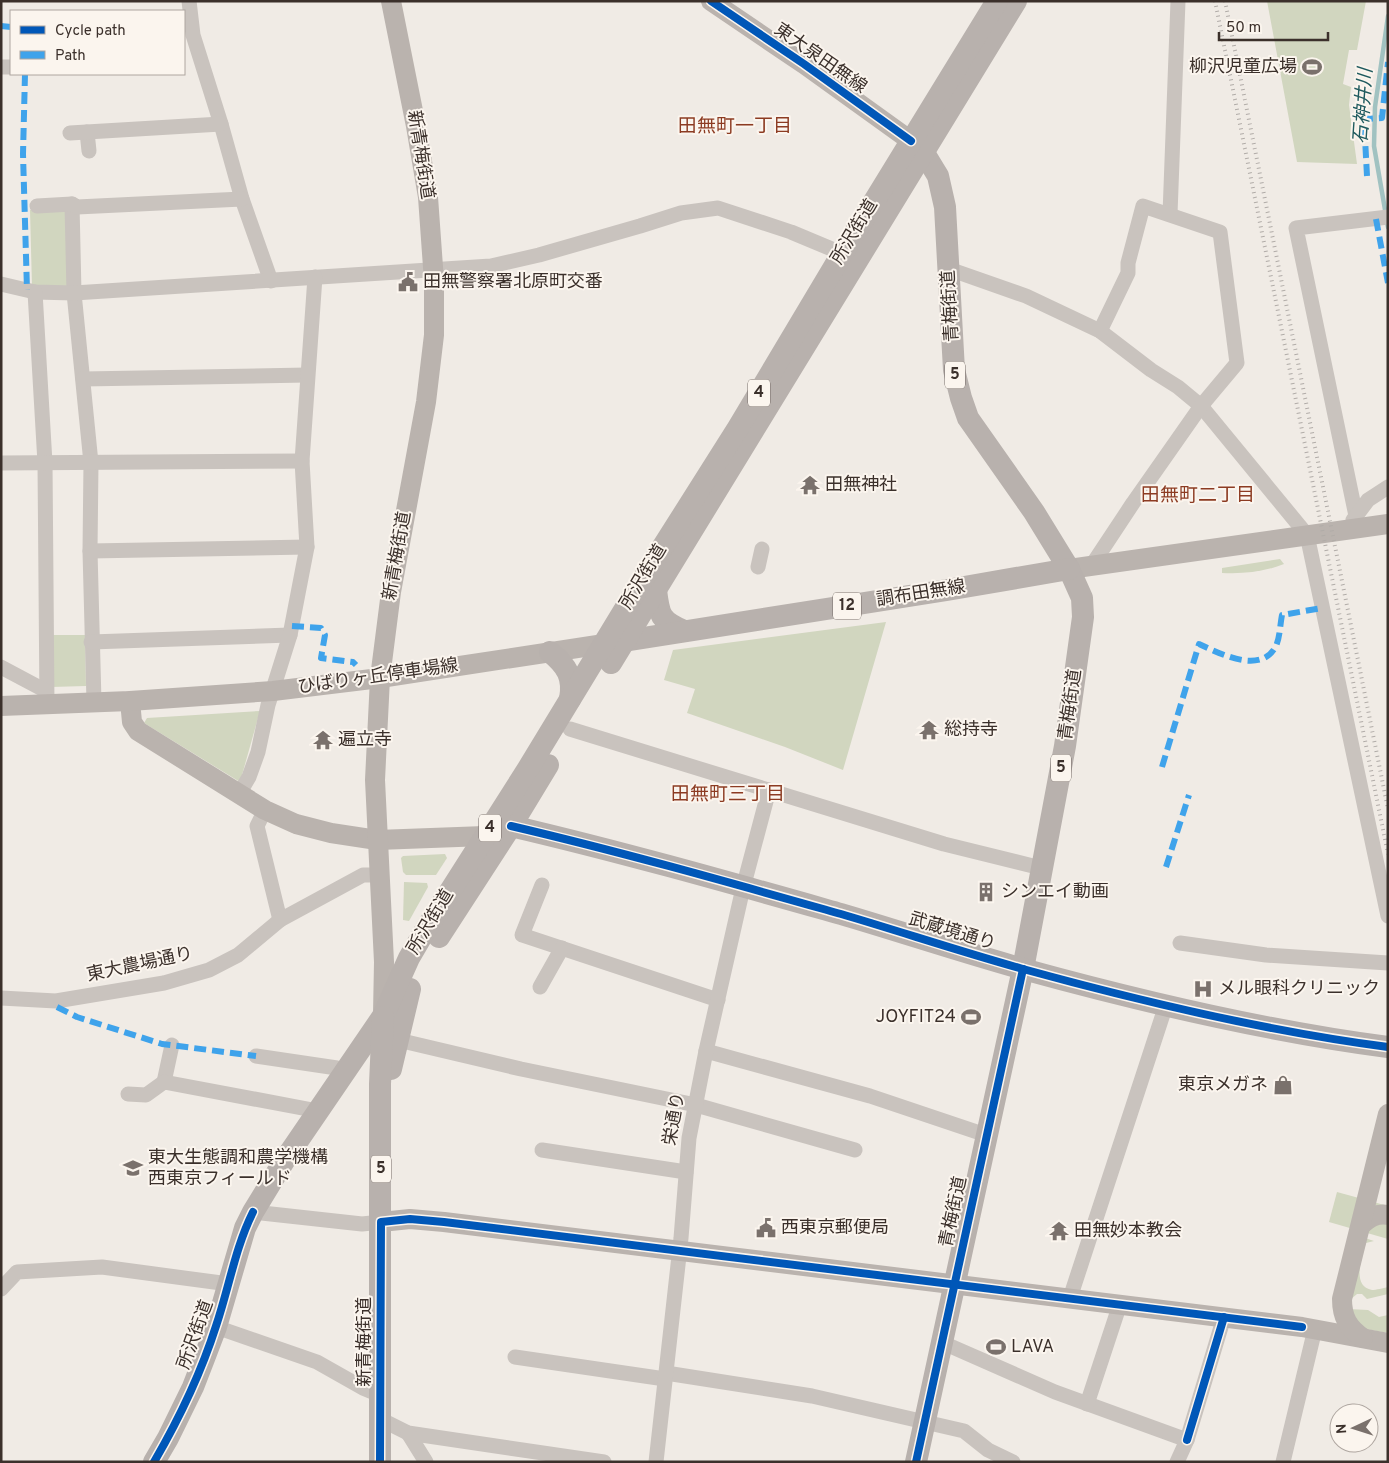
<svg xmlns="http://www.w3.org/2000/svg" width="1389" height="1463" viewBox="0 0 1389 1463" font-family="Overpass,'Noto Sans JP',sans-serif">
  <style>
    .green { fill: #d1d6bf }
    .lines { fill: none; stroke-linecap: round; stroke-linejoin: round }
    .stream { stroke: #a1c2c1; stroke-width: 4.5 }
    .street { stroke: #c9c3be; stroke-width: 15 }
    .secondary { stroke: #bab3ae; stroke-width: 20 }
    .primary { stroke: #b8b1ad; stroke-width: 22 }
    .rail { stroke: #b1aca8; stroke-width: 4; stroke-dasharray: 1 4; stroke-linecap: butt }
    .quiet { stroke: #3fa3eb; stroke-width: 6; stroke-dasharray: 12 6; stroke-linecap: butt }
    .cycleway-casing { stroke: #fbf5ee; stroke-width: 11 }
    .cycleway { stroke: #0057b8; stroke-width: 8 }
    .labels { text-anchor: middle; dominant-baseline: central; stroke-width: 4; stroke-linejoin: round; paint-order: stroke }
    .shield { fill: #fbf5ee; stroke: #756b66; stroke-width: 1 }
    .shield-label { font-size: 16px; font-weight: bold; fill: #3b302b }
    .street-label { font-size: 18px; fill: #3b302b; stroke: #fbf5ee }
    .poi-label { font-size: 18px; fill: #3b302b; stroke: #fbf5ee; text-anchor: start }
    .water-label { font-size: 19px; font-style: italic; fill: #1f5a5e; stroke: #fbf5ee }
    .neighbourhood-label { font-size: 19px; fill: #8c3b22; stroke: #fbf5ee }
  </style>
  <rect width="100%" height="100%" fill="#f0ebe5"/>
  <g class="green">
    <path d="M1267,1H1366L1357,50H1349L1343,84L1351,87L1349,105L1357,164L1297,162Z"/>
    <path d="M70,207V292L32,287L30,210Z"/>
    <path d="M1280,559L1284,564C1264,572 1244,574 1222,573V568Z"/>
    <path d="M886,622L843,770L785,747L687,713L695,689L664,680L673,650Z"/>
    <path d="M51,635H85L86,686L51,687Z"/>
    <path d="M260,711L240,782L144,723L147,718Z"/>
    <path d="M445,854L447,858L436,875H406L403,872L401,858L403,856Z"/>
    <path d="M404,882L427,883L428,887L409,921L403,920Z"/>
    <path d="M1337,1192L1388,1206V1239L1329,1222Z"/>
    <path d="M1365,1238L1374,1241L1366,1243C1362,1255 1351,1287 1372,1290C1376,1290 1383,1288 1388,1287V1294L1367,1299L1362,1294H1357L1351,1299Z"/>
    <path d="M1348,1309L1368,1310L1379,1317L1388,1315V1333L1360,1328Z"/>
  </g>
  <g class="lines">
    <path class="stream" d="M1388,16L1375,107L1374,146L1388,227"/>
    <g class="street">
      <path d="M189,1L193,35L221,124L242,199L271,281"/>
      <path d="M1,67H11"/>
      <path d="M87,132L89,151"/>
      <path d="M70,133L221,124"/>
      <path d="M72,204L74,293L91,463L90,551L94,702"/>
      <path d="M37,206L72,204L77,207L242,199"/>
      <path d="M1170,214L1178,1"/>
      <path d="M949,269L1026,296L1100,331L1151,370L1178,387L1201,406L1307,535L1388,916"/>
      <path d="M1,284L35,292L74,293L491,266L539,255L640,226L681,213L718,208L791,232L834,250L840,257"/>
      <path d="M35,292L45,463L47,705"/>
      <path d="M83,379L307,375"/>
      <path d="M1,463L302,461"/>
      <path d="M1356,516L1296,228L1388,217"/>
      <path d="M1353,520L1368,500L1388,487"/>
      <path d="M90,551L307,547"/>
      <path d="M1092,565L1133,503L1201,406L1237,363L1220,232L1143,206L1128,263V273L1100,331"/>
      <path d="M758,567L762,549"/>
      <path d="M91,642L290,635"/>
      <path d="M1,667L46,691"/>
      <path d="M570,729L944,844L1041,868"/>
      <path d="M239,794L249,777L258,752L268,705L290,635L307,547L302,461L315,277"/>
      <path d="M265,810L257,826L280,920"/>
      <path d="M542,885L522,935L718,1000"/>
      <path d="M1180,943L1266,955L1388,963"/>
      <path d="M540,987L562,948"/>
      <path d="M1,998L56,1001L164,983L209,970L238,955L280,920L363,875H379"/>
      <path d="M398,1040L521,1069L696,1105L855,1150"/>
      <path d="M706,1051L870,1096L986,1135"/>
      <path d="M256,1056L337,1068L346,1071"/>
      <path d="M164,1082L172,1045"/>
      <path d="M128,1094L146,1095L164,1082L318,1111"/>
      <path d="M542,1150L686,1172"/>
      <path d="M253,1212L362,1224L381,1222"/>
      <path d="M1,1289L17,1272L102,1267L229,1284"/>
      <path d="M1070,1298L1166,1005"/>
      <path d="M216,1327L317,1362L363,1388L380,1395"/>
      <path d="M941,1342L1055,1392L1187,1440"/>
      <path d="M515,1357L665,1379"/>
      <path d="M666,1373L812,1396L964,1431L988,1450L1013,1462"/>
      <path d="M1087,1404L1120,1304"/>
      <path d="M380,1419L408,1433L604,1462"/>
      <path d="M408,1433L426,1462"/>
      <path d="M656,1462L681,1238L689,1138L706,1051L743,888L769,790"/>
      <path d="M1177,1462L1187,1440L1224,1317"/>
      <path d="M1283,1462L1315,1329"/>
    </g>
    <g class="secondary">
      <path d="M711,1L804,64L911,141"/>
      <path d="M1069,569L1388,524"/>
      <path d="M130,701L132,722L138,731L265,810L296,824L331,833L377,840L485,836"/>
      <path d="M1,706L130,701L273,691L380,678L617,642"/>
      <path d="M383,1014L384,962L375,780L380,678L391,592L426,402L434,335V281L428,197L416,126L391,1"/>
      <path d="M381,1222L410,1219L444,1222L1302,1327L1388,1343"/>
      <path d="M1361,1225C1369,1218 1376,1213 1388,1215"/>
      <path d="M1363,1338C1348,1328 1342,1317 1342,1299L1388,1114"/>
    </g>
    <g class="primary">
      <path d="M911,141L924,153L938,176L945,207L954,370L961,398L968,418L1034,512L1069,569L1082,598L1083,617L1065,746L1023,969L916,1462"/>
      <path d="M656,590C659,615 660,621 684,631"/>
      <path d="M624,641L947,590L1069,569"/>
      <path d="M550,652C567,666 574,677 570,699"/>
      <path d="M611,663L1016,1"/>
      <path d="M511,826C622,852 731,883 841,914C902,932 962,952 1023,969C1143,1002 1265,1031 1388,1047"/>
      <path d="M439,937L511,826L548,765"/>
      <path d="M391,1069L410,989"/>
      <path d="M154,1462L168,1438L193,1387L205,1356L216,1327L245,1228L253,1212L284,1161L383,1016L409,958L426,929L529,767L662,548L738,428L840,257L997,1"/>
      <path d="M380,1462V1084L383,1017"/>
    </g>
    <g class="rail">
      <path d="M1215,1L1388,854"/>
      <path d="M1225,1L1388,809"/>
    </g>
    <g class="quiet">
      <path d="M1,26L11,27"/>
      <path d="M25,74L23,154L27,290"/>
      <path d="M1367,176L1364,119L1382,118L1388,62"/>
      <path d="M1376,219L1388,283"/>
      <path d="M292,626L321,628L325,635L321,658L353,662L356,665"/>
      <path d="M1162,767L1199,644C1221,654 1261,675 1276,646C1280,637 1280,625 1282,615L1322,608"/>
      <path d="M1166,867L1189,795"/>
      <path d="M57,1007L77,1017L162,1044L256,1056"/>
    </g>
    <defs>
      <g id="cycleway">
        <path d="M711,1L804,64L911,141"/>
        <path d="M511,826C622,852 731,883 841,914C902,932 962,952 1023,969C1143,1002 1265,1031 1388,1047"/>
        <path d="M1187,1440L1224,1317"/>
        <path d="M154,1462C179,1419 201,1373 216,1326C229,1288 235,1248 253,1212"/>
        <path d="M380,1462L381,1222L410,1219L444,1222L1302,1327"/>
        <path d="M916,1462L1023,969"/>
      </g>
    </defs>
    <use href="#cycleway" class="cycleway-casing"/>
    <use href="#cycleway" class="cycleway"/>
  </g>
  <defs>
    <symbol id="stadium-bare" viewBox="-9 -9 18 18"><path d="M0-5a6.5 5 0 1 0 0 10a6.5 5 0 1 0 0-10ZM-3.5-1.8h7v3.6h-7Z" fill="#7a716c" stroke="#fbf5ee" stroke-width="2.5" paint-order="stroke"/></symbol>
    <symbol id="civic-bare" viewBox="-9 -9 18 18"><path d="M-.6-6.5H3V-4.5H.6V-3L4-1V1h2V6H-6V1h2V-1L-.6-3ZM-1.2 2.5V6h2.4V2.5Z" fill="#7a716c" stroke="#fbf5ee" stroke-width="2.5" paint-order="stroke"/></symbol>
    <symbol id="temple-bare" viewBox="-9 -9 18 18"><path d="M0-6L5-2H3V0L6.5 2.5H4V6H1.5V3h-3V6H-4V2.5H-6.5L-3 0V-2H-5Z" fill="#7a716c" stroke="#fbf5ee" stroke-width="2.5" paint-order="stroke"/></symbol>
    <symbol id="building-bare" viewBox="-9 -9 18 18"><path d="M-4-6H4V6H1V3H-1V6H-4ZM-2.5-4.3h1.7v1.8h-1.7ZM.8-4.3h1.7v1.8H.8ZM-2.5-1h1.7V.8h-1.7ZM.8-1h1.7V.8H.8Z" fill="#7a716c" stroke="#fbf5ee" stroke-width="2.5" paint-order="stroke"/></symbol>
    <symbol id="hospital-bare" viewBox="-9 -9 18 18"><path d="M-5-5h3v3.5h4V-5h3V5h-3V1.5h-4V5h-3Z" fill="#7a716c" stroke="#fbf5ee" stroke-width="2.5" paint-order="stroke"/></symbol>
    <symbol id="shop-bare" viewBox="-9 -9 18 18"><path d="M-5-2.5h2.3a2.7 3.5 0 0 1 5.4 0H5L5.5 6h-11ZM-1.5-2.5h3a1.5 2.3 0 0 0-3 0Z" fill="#7a716c" stroke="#fbf5ee" stroke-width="2.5" paint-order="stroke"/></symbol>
    <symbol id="university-bare" viewBox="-9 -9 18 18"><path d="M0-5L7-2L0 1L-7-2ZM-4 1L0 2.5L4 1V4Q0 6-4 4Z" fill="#7a716c" stroke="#fbf5ee" stroke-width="2.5" paint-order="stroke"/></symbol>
  </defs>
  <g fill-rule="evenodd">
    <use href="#stadium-bare" x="1298" y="53" width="28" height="28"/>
    <use href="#civic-bare" x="394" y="268" width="28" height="28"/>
    <use href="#temple-bare" x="796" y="471" width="28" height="28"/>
    <use href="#temple-bare" x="915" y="716" width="28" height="28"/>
    <use href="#temple-bare" x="309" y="726" width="28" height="28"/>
    <use href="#building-bare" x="972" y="878" width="28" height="28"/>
    <use href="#hospital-bare" x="1189" y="975" width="28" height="28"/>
    <use href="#stadium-bare" x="957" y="1003" width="28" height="28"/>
    <use href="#shop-bare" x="1269" y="1071" width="28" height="28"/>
    <use href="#university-bare" x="119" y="1154" width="28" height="28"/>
    <use href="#civic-bare" x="752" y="1214" width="28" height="28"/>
    <use href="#temple-bare" x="1045" y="1217" width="28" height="28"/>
    <use href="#stadium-bare" x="982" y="1333" width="28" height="28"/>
  </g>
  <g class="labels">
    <g class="shield">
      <rect x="945" y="361.5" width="20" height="27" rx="4"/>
      <rect x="748" y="379.5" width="22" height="27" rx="4"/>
      <rect x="833" y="592.5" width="28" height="27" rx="4"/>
      <rect x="1051" y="754.5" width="20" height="27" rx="4"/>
      <rect x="479" y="814.5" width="22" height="27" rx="4"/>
      <rect x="371" y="1155.5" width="20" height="27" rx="4"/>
    </g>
    <g class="shield-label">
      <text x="955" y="375">5</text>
      <text x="759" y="393">4</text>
      <text x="847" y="606">12</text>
      <text x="1061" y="768">5</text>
      <text x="490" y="828">4</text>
      <text x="381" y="1169">5</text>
    </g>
    <g class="street-label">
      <text transform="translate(820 59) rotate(35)">東大泉田無線</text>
      <text transform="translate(420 155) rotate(81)">新青梅街道</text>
      <text transform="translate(855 232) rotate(-59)">所沢街道</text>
      <text transform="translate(951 306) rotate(-93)">青梅街道</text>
      <text transform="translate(398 556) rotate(-80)">新青梅街道</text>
      <text transform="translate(644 577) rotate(-59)">所沢街道</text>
      <text transform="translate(921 594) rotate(-9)">調布田無線</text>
      <text transform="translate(378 677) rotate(-8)">ひばりヶ丘停車場線</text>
      <text transform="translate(1071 705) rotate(-82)">青梅街道</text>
      <text transform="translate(431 922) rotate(-59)">所沢街道</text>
      <text transform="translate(952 932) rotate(17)">武蔵境通り</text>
      <text transform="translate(140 965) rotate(-12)">東大農場通り</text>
      <text transform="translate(675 1119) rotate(-80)">栄通り</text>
      <text transform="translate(954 1212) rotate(-78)">青梅街道</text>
      <text transform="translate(196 1335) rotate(-70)">所沢街道</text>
      <text transform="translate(365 1342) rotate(-90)">新青梅街道</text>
    </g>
    <g class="poi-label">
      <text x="1297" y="67" text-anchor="end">柳沢児童広場</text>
      <text x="423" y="282">田無警察署北原町交番</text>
      <text x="825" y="485">田無神社</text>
      <text x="944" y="730">総持寺</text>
      <text x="338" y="740">遍立寺</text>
      <text x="1001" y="892">シンエイ動画</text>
      <text x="1218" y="989">メル眼科クリニック</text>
      <text x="956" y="1017" text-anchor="end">JOYFIT24</text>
      <text x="1268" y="1085" text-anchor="end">東京メガネ</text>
      <text x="148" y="1158">東大生態調和農学機構<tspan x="148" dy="21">西東京フィールド</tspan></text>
      <text x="781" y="1228">西東京郵便局</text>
      <text x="1074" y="1231">田無妙本教会</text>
      <text x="1011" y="1347">LAVA</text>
    </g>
    <g class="water-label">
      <text transform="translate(1364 106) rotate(-86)">石神井川</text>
    </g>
    <g class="neighbourhood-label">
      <text x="735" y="127">田無町一丁目</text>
      <text x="1198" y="496">田無町二丁目</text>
      <text x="728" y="795">田無町三丁目</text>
    </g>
  </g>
  <rect width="1389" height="1463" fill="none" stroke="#3b302b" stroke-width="5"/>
  <rect x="10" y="10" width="175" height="65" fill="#fbf5ee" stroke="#aea6a0"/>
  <rect x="20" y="26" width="25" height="8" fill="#0057b8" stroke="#aea6a0"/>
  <text x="55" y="35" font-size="15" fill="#3b302b">Cycle path</text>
  <rect x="20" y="51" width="25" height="8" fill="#3fa3eb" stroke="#aea6a0"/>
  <text x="55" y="60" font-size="15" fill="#3b302b">Path</text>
  <g transform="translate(1354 1428) rotate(266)"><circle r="24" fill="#fbf5ee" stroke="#aea6a0"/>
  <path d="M0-4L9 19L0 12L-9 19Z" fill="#7a716c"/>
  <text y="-8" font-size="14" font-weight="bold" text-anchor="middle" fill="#3b302b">N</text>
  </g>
  <path d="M1219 32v8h109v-8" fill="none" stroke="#3b302b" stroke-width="2.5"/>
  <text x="1226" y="32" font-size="15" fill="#3b302b" stroke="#fbf5ee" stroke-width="4" paint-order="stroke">50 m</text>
</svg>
